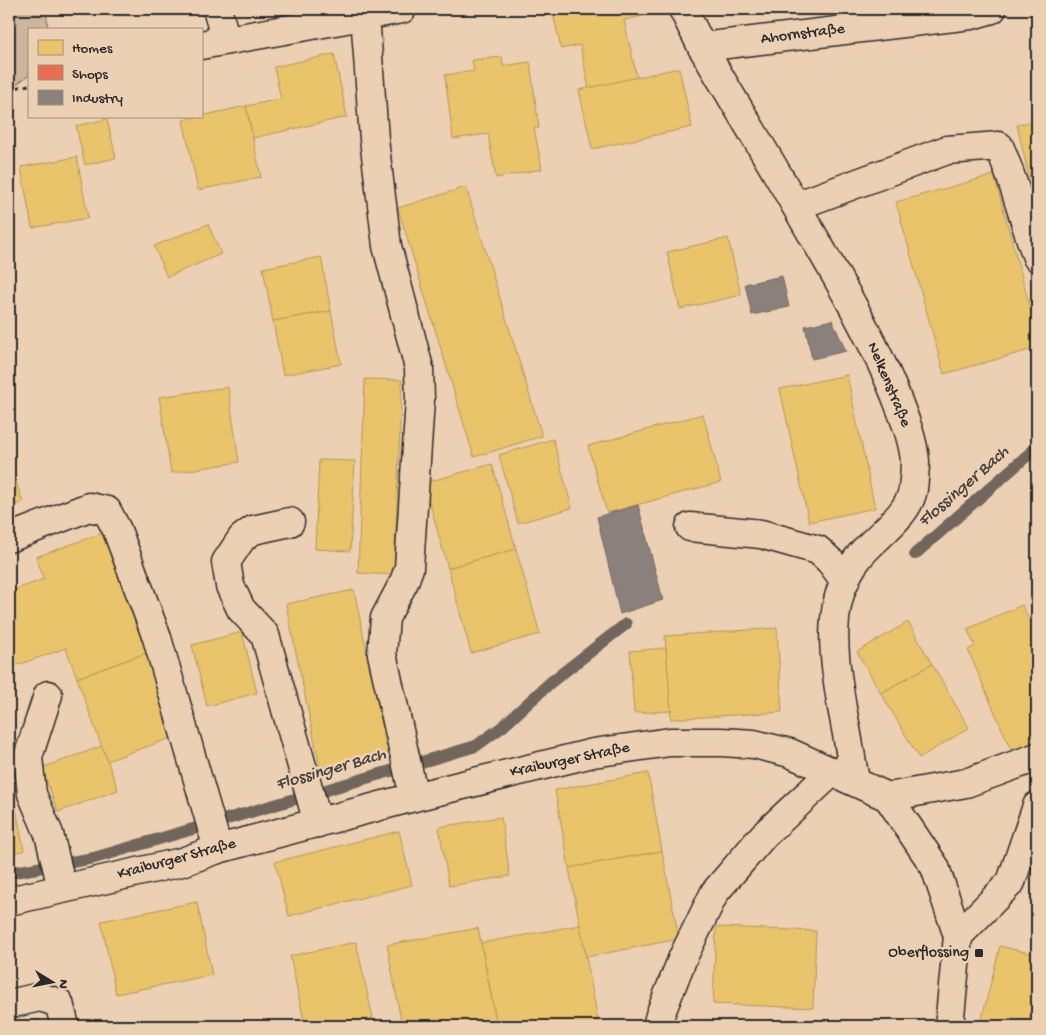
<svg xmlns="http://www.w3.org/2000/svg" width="1046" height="1035" viewBox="0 0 1046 1035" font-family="'Gochi Hand',sans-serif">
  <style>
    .green { fill: #cdb59d; stroke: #7c7064 }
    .homes { fill: #e9c46a; stroke: #b09657 }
    .shops { fill: #e76f51; stroke: #af5b46 }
    .industry { fill: #8a817c; stroke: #6e6764 }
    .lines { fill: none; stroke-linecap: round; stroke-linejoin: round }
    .stream { stroke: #71665c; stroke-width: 12 }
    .minor-casing { stroke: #2b2b2b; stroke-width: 31 }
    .path { stroke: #2b2b2b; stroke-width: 3; stroke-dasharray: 4 4; stroke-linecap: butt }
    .minor { stroke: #ecd0b3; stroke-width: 28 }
    .poi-dot { fill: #2b2b2b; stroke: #ecd0b3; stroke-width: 2 }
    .labels { text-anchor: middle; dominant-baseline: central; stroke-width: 5; stroke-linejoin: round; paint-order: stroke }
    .street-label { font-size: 16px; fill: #2b2b2b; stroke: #ecd0b3 }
    .poi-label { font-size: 16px; fill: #2b2b2b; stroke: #ecd0b3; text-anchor: end }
    .water-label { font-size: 18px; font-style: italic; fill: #484440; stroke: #ecd0b3 }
  </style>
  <rect width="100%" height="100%" fill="#ecd0b3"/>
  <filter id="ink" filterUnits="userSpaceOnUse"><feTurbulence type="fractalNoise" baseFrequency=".02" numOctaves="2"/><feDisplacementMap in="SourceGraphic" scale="10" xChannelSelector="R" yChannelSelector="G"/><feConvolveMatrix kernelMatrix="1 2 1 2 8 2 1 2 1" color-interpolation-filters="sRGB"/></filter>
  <g filter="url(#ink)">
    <path class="green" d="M9,9H46L48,29H29V75L9,90Z"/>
    <g class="homes">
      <path d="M552,9H658V13L624,20L637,78L589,88L580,45L561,49Z"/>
      <path d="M334,54L347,117L253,138L246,106L281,99L274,67Z"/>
      <path d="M502,57L503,66L530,62L539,128H534L542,169L496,178L488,134L453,139L445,75L474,71L472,60Z"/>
      <path d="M679,68L692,127L592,149L579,90Z"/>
      <path d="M246,106L261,177L198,190L183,120Z"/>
      <path d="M107,119L116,158L85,165L76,126Z"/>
      <path d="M1037,120V189L1032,190L1017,125Z"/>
      <path d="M77,157L88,218L32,228L21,167Z"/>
      <path d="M994,175L1037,333V348L944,374L896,202Z"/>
      <path d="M466,187L542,436L474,457L398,208Z"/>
      <path d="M208,224L221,254L167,277L154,246Z"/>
      <path d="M728,238L741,295L680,309L667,252Z"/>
      <path d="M321,257L331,311L273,321L263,268Z"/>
      <path d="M331,311L341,364L283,375L273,321Z"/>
      <path d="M847,375L875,508L809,522L780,389Z"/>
      <path d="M365,379L402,380L394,575L358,573Z"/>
      <path d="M228,387L239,462L171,473L159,397Z"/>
      <path d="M703,414L721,482L607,513L588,446Z"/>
      <path d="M553,439L572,508L518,523L499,455Z"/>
      <path d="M319,460L355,461L350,551L315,549Z"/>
      <path d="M9,461L23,502L9,508Z"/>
      <path d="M492,464L516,549L448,568L424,483Z"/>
      <path d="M105,532L149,652L77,678L66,648L9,668V592L44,579L36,557Z"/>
      <path d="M516,549L540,634L471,653L448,568Z"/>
      <path d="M354,590L388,754L320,768L286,604Z"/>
      <path d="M1022,605L1028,618L1034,615L1037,622V741L1012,752L968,650L975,646L967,629Z"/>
      <path d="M908,622L932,664L881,693L857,652Z"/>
      <path d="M777,628L782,712L671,719L665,636Z"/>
      <path d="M242,632L257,693L207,706L192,645Z"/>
      <path d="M666,648L671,711L634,713L630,651Z"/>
      <path d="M149,652L179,735L107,761L77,678Z"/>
      <path d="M932,664L969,728L919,758L881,693Z"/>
      <path d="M102,746L118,790L58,812L42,768Z"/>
      <path d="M9,771L24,851L9,853Z"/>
      <path d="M648,773L662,851L569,868L555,790Z"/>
      <path d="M501,817L510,876L449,886L439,827Z"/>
      <path d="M399,831L412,885L289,916L275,862Z"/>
      <path d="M662,851L679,939L586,957L569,868Z"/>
      <path d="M197,902L212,975L116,994L101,921Z"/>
      <path d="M1037,909V935L1032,934Z"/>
      <path d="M580,925L599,1026H497L481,943Z"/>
      <path d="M716,927L816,931L813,1008L713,1004Z"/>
      <path d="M478,928L497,1026H402L387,945Z"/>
      <path d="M356,942L373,1018L336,1026H305L290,956Z"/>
      <path d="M1000,946L1037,955V1026H980Z"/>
      <path d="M39,1019L41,1026H12Z"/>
      <path d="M725,1024L754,1026H724Z"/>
    </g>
    <path class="shops" d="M1037,599V622L1030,603Z"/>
    <g class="industry">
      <path d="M782,276L789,307L752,315L745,284Z"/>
      <path d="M832,320L846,351L812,359L805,326Z"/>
      <path d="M638,505L663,600L620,614L597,517Z"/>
    </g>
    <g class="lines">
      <g class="stream">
        <path d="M915,554L1037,447"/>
        <path d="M9,873L94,858L476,746L502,727L551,682L626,624"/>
      </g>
      <defs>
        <g id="minor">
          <path d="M217,9L226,40"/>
          <path d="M683,9L702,47C736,105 771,162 804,220C837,277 870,333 895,394C903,415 913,438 915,461C915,469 914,480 913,489C909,516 874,537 858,558C824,602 834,658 842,708C847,732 851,757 855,781"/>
          <path d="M365,15L374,139L387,246L419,368L420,400L409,568L404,582L385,618L382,654L414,797"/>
          <path d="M201,45L402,9"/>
          <path d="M702,47L971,15L992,9"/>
          <path d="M796,206L947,150L999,146C1015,182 1023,220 1037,257"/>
          <path d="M290,522L253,530L242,538L226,562L230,586L241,609L265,635L318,823"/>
          <path d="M690,527L761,534L818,550L830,561L845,581"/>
          <path d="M9,538L89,507L107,511L117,530L157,638L218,849"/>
          <path d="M48,695L28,757L32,794L49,834L62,888"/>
          <path d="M888,797L966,783L1037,757"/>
          <path d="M9,901L182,862L218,849L414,797L593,753L670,742H721L754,744L790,753L888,797L935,867L958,936L949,1026"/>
          <path d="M958,936L1011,882L1037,806"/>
          <path d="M9,1004L40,997L59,1003L65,1026"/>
          <path d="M657,1026L660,1015L683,957L715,892L763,836L833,771"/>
        </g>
      </defs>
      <use href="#minor" class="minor-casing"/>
      <g class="path">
        <path d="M1030,9L1037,10"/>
        <path d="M9,89L29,85"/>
      </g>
      <use href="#minor" class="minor"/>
    </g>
  </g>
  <rect class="poi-dot" x="974" y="948" width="10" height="10" rx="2.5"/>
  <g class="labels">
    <g class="street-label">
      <text transform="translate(803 35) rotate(-7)">Ahornstraße</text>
      <text transform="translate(888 385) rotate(67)">Nelkenstraße</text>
      <text transform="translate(570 761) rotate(-12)">Kraiburger Straße</text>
      <text transform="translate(177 860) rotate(-15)">Kraiburger Straße</text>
    </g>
    <g class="poi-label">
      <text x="969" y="953">Oberflossing</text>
    </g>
    <g class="water-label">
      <text transform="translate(964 487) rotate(-41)">Flossinger Bach</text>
      <text transform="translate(331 770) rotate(-16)">Flossinger Bach</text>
    </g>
  </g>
  <rect width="1046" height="1035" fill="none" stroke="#ecd0b3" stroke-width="30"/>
  <rect x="15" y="15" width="1016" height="1005" fill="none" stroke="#2b2b2b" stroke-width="2" filter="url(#ink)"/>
  <rect x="28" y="28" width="175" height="90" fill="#ecd0b3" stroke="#9f8e7d"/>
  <rect x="38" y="40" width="25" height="15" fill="#e9c46a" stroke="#9f8e7d"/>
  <text x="72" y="52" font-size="15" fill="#2b2b2b">Homes</text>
  <rect x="38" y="65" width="25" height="15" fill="#e76f51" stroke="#9f8e7d"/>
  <text x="72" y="78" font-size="15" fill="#2b2b2b">Shops</text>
  <rect x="38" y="90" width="25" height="15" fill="#8a817c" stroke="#9f8e7d"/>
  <text x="72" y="102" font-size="15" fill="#2b2b2b">Industry</text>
  <g transform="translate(52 982) rotate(100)" stroke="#ecd0b3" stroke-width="4" paint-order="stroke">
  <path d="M0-4L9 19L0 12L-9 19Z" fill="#2b2b2b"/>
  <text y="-8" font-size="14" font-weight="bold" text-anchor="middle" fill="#2b2b2b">N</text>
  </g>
</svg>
